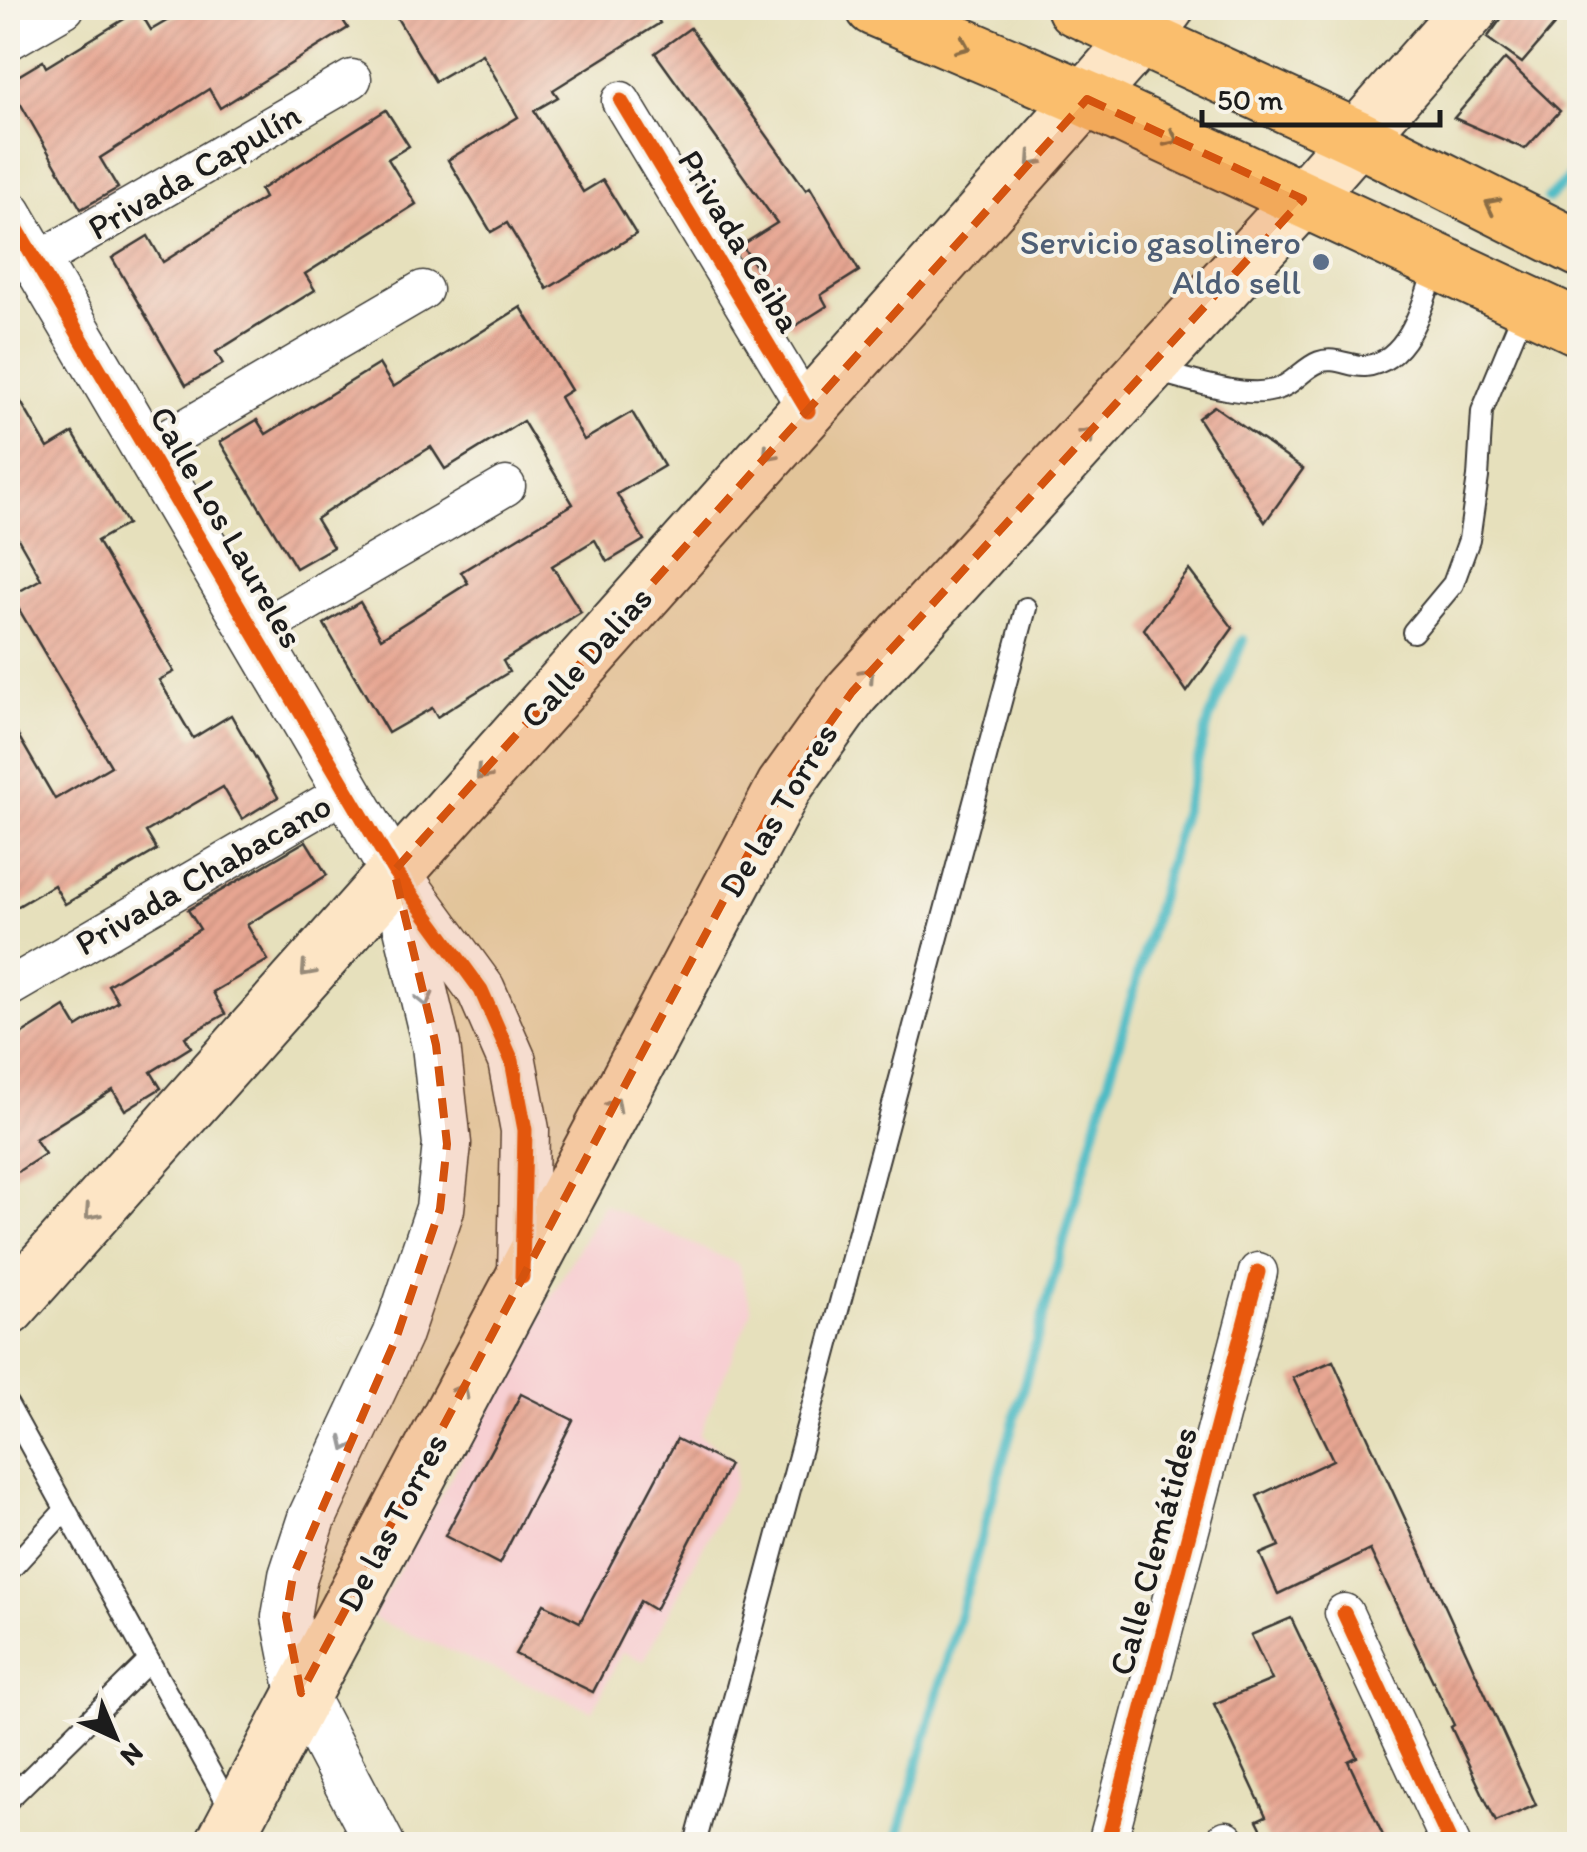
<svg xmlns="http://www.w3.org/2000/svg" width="1587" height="1852" viewBox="0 0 1587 1852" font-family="Itim,sans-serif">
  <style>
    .built { fill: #f7cfd2 }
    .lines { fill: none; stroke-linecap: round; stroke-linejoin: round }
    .stream { stroke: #4dbbc5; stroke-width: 10 }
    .building { fill: url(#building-hatch) }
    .service-casing { stroke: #3a3934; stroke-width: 24 }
    .minor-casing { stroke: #3a3934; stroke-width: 41 }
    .tertiary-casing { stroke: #3a3934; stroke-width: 51 }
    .secondary-casing { stroke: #3a3934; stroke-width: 59 }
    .primary-casing { stroke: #3a3934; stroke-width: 59 }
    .service { stroke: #fff; stroke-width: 20 }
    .minor { stroke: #fff; stroke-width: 38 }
    .tertiary { stroke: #fff; stroke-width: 48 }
    .secondary { stroke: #fde5c5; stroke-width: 55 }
    .primary { stroke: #fabe6d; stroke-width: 55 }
    .cycleway-casing { stroke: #f7f3e8; stroke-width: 21 }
    .cycleway { stroke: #e8590c; stroke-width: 15 }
    .oneway { stroke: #8b6d44 }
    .oneway2 { stroke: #988b79 }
    .oneway3 { stroke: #999 }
    .marked { fill: #d4530e; fill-opacity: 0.2; stroke: #d4530e; stroke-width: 8; stroke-dasharray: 20 12; stroke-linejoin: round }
    .service-dot { fill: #5c6f8a; stroke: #f7f3e8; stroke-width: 4 }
    .labels { text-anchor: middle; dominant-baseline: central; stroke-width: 8; stroke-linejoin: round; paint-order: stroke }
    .street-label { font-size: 35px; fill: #1c1c1c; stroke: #f7f3e8 }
    .service-label { font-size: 35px; fill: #4e5e75; stroke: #f7f3e8; text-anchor: end }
  </style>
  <defs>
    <pattern id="building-hatch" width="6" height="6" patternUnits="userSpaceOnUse" patternTransform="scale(2.5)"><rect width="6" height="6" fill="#e7a692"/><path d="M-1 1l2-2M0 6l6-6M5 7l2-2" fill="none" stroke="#c68e7d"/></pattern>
  </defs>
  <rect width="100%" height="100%" fill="#f7f3e8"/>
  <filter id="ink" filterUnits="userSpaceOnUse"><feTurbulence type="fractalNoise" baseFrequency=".01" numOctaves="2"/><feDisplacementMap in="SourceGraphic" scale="20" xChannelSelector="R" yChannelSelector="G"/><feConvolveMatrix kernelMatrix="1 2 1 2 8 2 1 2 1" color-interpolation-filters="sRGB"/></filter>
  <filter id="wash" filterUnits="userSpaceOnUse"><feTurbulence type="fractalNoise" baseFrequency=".0048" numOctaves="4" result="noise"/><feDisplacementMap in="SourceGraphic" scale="40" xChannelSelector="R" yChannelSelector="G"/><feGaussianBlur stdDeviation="2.25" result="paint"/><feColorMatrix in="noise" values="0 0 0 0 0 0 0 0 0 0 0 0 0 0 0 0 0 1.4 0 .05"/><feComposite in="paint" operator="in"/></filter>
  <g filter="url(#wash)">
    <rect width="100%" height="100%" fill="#e6e0bc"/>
    <path class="built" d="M603,1204L738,1264L752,1310L699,1435L736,1462L734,1487L644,1661L622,1652L593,1711L372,1618Z"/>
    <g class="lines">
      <g class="stream">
        <path d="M1548,199L1580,166"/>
        <path d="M896,1844L1209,720L1243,640"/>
      </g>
    </g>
    <g id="blocks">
      <g class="building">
        <path d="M189,8H335L348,28L220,108L209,89L100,158L118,188L81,209L8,82L43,61L46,67L139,10L151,30Z"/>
        <path d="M391,8H651L660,23L553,90L558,97L534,111L583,192L603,180L636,234L547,289L507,223L491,232L448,160L518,117L482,54L435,81Z"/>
        <path d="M1509,8H1569L1522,63L1487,38Z"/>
        <path d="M690,28L806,190L810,187L859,271L821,295L827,306L792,328L742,245L777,223L655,53Z"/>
        <path d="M1505,59L1560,111L1525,149L1454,118Z"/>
        <path d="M386,110L409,146L388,159L416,204L305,274L315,290L216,352L223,364L186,385L112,258L148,236L163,262L264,198L260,190Z"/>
        <path d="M521,307L571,390L560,397L584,440L632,412L664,466L617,494L644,540L607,562L595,540L552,566L581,612L503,661L509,672L473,694L437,717L432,708L388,733L324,624L360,602L381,638L468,583L461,572L573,504L523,421L445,469L431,447L337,505L316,519L333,547L296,568L220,442L257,420L266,434L379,364L393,387Z"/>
        <path d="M8,380L48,448L73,433L127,524L97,541L174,672L159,680L193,738L231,715L278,797L242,819L223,787L146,832L157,850L65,904L54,885L8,912V718L55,799L111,766L11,596L41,579L8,521Z"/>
        <path d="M1214,406L1303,469L1265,522L1198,418Z"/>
        <path d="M1189,570L1233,628L1187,692L1144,629Z"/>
        <path d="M306,841L327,875L247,925L268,960L213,992L225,1014L185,1037L191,1047L151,1072L161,1088L125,1110L113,1090L35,1139L45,1154L8,1178V1043L65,1007L77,1027L118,1001L108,985L200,929L188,910Z"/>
        <path d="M1333,1361L1536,1805L1496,1822L1451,1727L1454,1725L1370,1550L1278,1594L1260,1554L1279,1546L1257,1496L1333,1460L1293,1378Z"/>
        <path d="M521,1394L573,1420L499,1564L445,1536Z"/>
        <path d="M677,1439L729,1465L655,1610L640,1601L593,1692L515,1654L544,1604L580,1622Z"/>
        <path d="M1291,1618L1357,1757L1348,1761L1387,1844H1269L1257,1820L1266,1816L1214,1704L1272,1680L1251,1635Z"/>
      </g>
    </g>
  </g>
  <g filter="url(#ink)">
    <use href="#blocks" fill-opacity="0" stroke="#3a3934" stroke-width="2.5"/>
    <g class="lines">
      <defs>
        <g id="service">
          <path d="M1153,371C1186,378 1242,399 1274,390C1292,386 1303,368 1319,362C1335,356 1350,367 1365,366C1410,362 1425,298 1436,264"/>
          <path d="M1413,632L1453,584L1469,540L1478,477L1482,411L1526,305"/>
          <path d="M8,1405L233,1813"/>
          <path d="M8,1572L65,1510"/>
          <path d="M8,1800L149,1661"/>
          <path d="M695,1844L1026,608"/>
        </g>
        <g id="minor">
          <path d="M8,41L65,8"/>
          <path d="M621,101L808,411"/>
          <path d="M36,262L352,79"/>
          <path d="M147,451L423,290"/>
          <path d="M254,633L506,486"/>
          <path d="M8,988L347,791"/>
          <path d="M1344,1613L1451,1844"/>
          <path d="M1226,1840L1228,1844"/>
          <path d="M1107,1844L1258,1272"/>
        </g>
        <g id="tertiary">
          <path d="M8,214L394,871L481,990L512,1061L525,1130L522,1277"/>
          <path d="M380,1844L301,1693L286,1617L293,1576L312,1518L397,1336L440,1209L447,1144L436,1045L400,894"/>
        </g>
        <g id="secondary">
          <path d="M8,1308L1166,8"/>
          <path d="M223,1844L784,787L852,692L1303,199L1471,8"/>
        </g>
        <g id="primary">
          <path d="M874,8L1087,99L1580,328"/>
          <path d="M1075,8L1358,138L1580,249"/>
        </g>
      </defs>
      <use href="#service" class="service-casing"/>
      <use href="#minor" class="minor-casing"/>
      <use href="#tertiary" class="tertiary-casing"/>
      <use href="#secondary" class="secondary-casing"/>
      <use href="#primary" class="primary-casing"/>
      <use href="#service" class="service"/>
      <use href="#minor" class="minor"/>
      <use href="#tertiary" class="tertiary"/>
      <use href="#secondary" class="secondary"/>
      <use href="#primary" class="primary"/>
      <defs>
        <g id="cycleway">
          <path d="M621,101L808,411"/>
          <path d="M8,214L394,871L481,990L512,1061L525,1130L522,1277"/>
          <path d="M1344,1613L1451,1844"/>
          <path d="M1107,1844L1258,1272"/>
        </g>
      </defs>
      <use href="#cycleway" class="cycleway-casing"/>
      <use href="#cycleway" class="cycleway"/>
    </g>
    <defs><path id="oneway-chevron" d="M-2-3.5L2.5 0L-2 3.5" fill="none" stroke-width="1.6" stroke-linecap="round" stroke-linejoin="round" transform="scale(2.5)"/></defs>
    <g class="oneway">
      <use href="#oneway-chevron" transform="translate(963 46) rotate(23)"/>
      <use href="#oneway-chevron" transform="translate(1172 139) rotate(25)"/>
      <use href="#oneway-chevron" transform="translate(1492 205) rotate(-153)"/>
    </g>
    <g class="oneway2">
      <use href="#oneway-chevron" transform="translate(1033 160) rotate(132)"/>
      <use href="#oneway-chevron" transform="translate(1088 434) rotate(-47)"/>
      <use href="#oneway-chevron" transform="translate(769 454) rotate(132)"/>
      <use href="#oneway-chevron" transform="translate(868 674) rotate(-48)"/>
      <use href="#oneway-chevron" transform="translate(482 774) rotate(132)"/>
      <use href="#oneway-chevron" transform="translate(307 970) rotate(132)"/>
      <use href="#oneway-chevron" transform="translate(615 1104) rotate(-62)"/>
      <use href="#oneway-chevron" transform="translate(91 1213) rotate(132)"/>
      <use href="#oneway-chevron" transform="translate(462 1390) rotate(-62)"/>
    </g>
    <g class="oneway3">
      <use href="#oneway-chevron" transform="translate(425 1000) rotate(77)"/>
      <use href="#oneway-chevron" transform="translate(347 1444) rotate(115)"/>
    </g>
  </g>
  <path class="marked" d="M1087,99L1303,199L852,692L784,787L301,1693L286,1617L293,1576L397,1336L440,1209L447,1144L436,1045L394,871Z"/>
  <circle class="service-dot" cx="1321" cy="262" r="10"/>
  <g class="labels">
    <g class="street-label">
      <text transform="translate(194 171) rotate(-30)">Privada Capulín</text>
      <text transform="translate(740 241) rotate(59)">Privada Ceiba</text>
      <text transform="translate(227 527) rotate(60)">Calle Los Laureles</text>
      <text transform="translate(586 657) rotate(-48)">Calle Dalias</text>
      <text transform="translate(778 810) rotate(-59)">De las Torres</text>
      <text transform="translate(203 874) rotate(-30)">Privada Chabacano</text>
      <text transform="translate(392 1522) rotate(-62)">De las Torres</text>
      <text transform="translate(1153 1551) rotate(-75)">Calle Clemátides</text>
    </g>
    <g class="service-label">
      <text x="1301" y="242">Servicio gasolinero<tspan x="1301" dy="40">Aldo sell</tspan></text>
    </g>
  </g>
  <rect width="1587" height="1852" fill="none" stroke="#f7f3e8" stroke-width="40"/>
  <g transform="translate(115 1737) rotate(136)" stroke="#f7f3e8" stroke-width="8" paint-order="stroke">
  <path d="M0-8L18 38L0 25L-18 38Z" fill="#1c1c1c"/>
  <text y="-15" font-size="28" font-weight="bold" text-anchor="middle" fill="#1c1c1c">N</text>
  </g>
  <path d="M1202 110v15h238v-15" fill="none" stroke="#1c1c1c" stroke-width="5"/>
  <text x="1217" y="110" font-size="30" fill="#1c1c1c" stroke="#f7f3e8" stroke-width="8" paint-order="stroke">50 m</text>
</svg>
